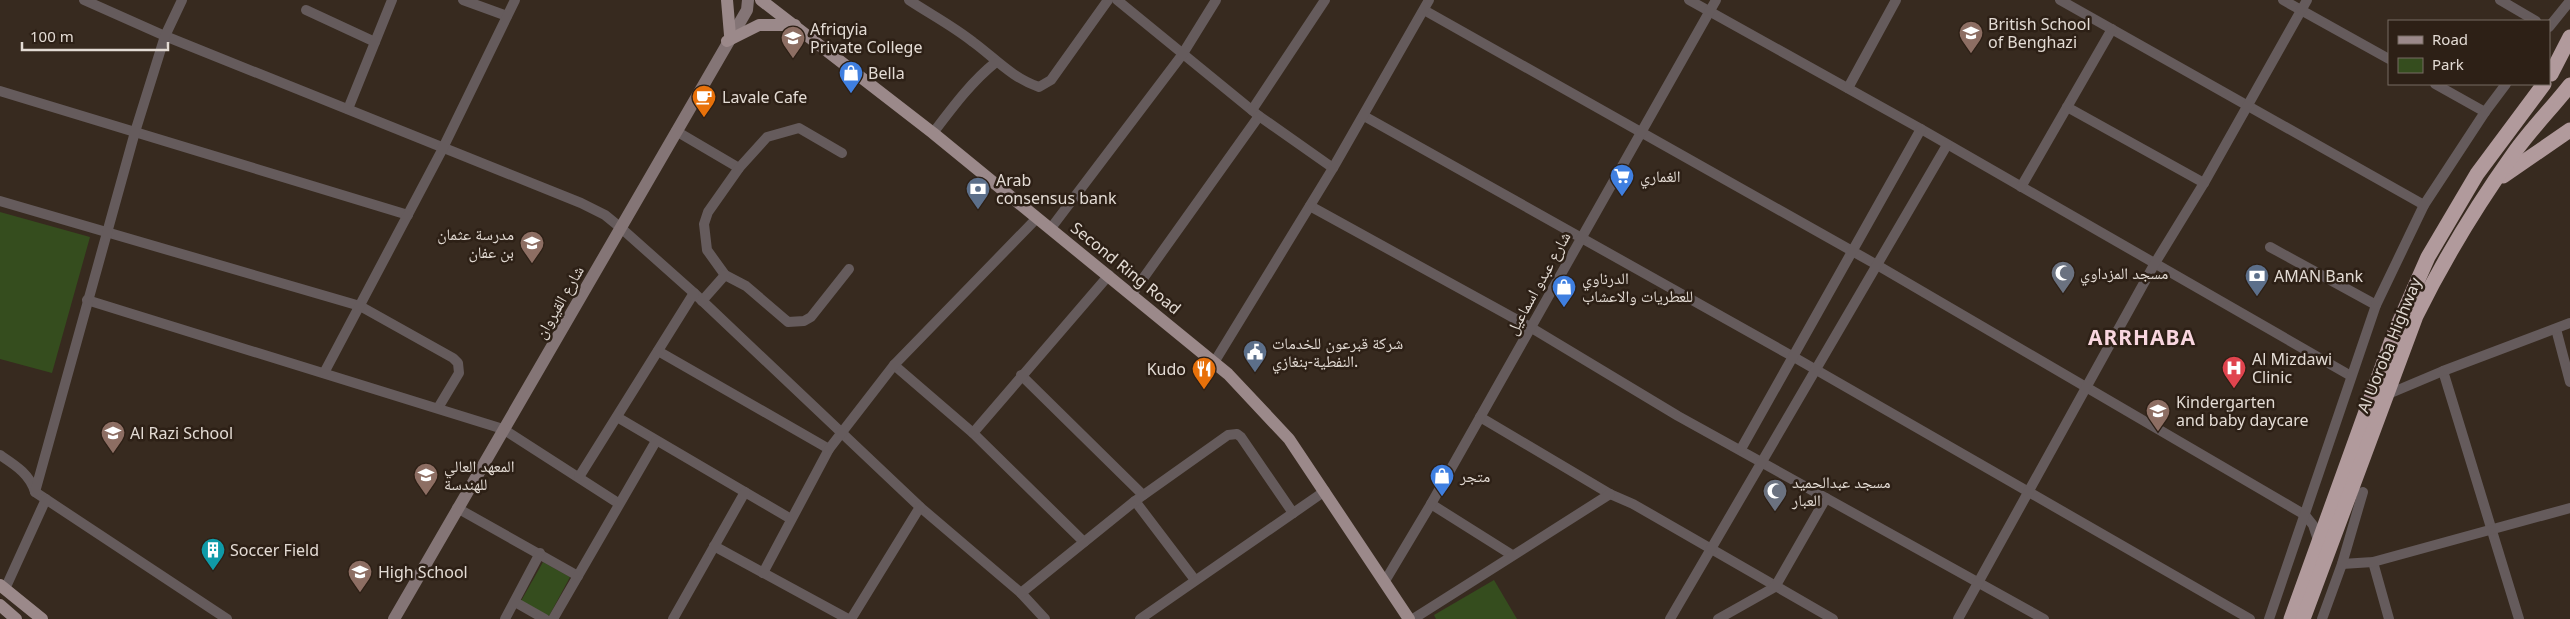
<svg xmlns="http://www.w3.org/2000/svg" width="2570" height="619" viewBox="0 0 2570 619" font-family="'Noto Sans','Noto Naskh Arabic',sans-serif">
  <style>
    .green { fill: #354d1e }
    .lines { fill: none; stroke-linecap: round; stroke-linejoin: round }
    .street { stroke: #655b5c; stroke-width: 10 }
    .secondary { stroke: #847576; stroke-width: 12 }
    .primary { stroke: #9b898a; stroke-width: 12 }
    .highway { stroke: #b19a9c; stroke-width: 15 }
    .labels { text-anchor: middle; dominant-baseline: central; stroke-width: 5; stroke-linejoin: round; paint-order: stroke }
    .poi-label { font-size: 16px; fill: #e3dbd4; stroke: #2d2016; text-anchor: start }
    .street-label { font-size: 16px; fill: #e3dbd4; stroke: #2d2016 }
    .district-label { font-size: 21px; font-weight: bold; letter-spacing: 1px; fill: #f9d6df; stroke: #2d2016 }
  </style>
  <rect width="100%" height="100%" fill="#372a1f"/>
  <g class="green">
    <path d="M0,212L90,237L52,373L0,359Z"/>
    <path d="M543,562L570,577L549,616L521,601Z"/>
    <path d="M1494,580L1517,619H1436L1434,615Z"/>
  </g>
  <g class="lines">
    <g class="street">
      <path d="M84,0L165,36L581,203L605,215L621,228L694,293L920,507L1021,593L1045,619"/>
      <path d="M463,0L507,16"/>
      <path d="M909,0C930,14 953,26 973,42C995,58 1012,78 1039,87L1051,80L1108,0"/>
      <path d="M1117,0L1259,116L1333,168"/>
      <path d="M1689,0L1921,129L2351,376"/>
      <path d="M2060,0L2424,205"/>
      <path d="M2283,0L2389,59"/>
      <path d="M2500,0L2536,21"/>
      <path d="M306,10L375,42"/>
      <path d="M1424,10L1877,265L2305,515L2313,525L2318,540"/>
      <path d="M2549,27L2570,1"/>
      <path d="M2435,84L2485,112"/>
      <path d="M1848,88L1896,0"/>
      <path d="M0,91L408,215"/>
      <path d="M2067,107L2204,183"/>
      <path d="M348,109L392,0"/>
      <path d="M1252,110L1325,0"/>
      <path d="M1364,116L1792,356L2250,619"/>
      <path d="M676,131L739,168"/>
      <path d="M933,133C952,108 971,82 996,62"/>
      <path d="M842,153L799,128L767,137L739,168L708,212L704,224L707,250L725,275L746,286L788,322L804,321L811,317L849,269"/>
      <path d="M2021,187L2112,29"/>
      <path d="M0,201L360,306L453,358L458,363L459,373L438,408"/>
      <path d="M1310,206L1530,327L1678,416L2044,619"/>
      <path d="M1051,228L1182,55L1216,0"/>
      <path d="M2270,247L2376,305"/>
      <path d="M1132,294L1259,116"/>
      <path d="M87,300L503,429L618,503"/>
      <path d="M702,301L725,275"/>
      <path d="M2556,329L2570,382"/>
      <path d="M658,351L829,449"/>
      <path d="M1215,361L1333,168L1429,0"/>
      <path d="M894,365L973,433L1084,542"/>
      <path d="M2443,371L2519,619"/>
      <path d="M324,373L441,152L515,0"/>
      <path d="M1021,375L1143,495"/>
      <path d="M2386,395L2443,371L2570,323"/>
      <path d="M617,417L791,519"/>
      <path d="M1480,417L1610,494L1633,504L1833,619"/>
      <path d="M973,433L1109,275"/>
      <path d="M1741,449L1921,129"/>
      <path d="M0,455C15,465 30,474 35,492L227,619"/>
      <path d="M579,477L694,293"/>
      <path d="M35,492L135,132L165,36L182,0"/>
      <path d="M1135,501L1195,580"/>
      <path d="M1431,504L1512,555"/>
      <path d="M457,508L578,576"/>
      <path d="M714,546L848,619"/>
      <path d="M2373,562L2389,619"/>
      <path d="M2342,564L2373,562L2570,508"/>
      <path d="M763,573L829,449L894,365L1037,218"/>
      <path d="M1385,581L1431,504L1716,0"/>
      <path d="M5,589L46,499"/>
      <path d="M1021,593L1135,501L1228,435L1237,434L1241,437L1293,513"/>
      <path d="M515,602L545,619"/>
      <path d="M505,619L540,553"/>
      <path d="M553,619L656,441"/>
      <path d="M673,619L745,492"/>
      <path d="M851,619L920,507"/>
      <path d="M1140,619L1325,491"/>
      <path d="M1413,619L1610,494"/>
      <path d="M1670,619L1947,145"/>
      <path d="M1718,619L1775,587L1826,498"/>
      <path d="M1958,619L2155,263L2204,183L2307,0"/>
      <path d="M2269,619L2376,305L2424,205L2485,112L2506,84"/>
      <path d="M2322,619L2342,564L2363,492"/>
    </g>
    <path class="secondary" d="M394,619L747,10L748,0"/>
    <g class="primary">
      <path d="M727,0L730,35"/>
      <path d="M761,0L933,133L1228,374L1289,439L1409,619"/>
      <path d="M727,41L759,25H795"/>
      <path d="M0,585L42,619"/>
      <path d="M0,605L16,619"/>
    </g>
    <g class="highway">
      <path d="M2551,74L2570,37"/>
      <path d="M2503,176L2570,130"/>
      <path d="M2291,619L2394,334L2428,257L2477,174L2544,84"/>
      <path d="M2303,619L2416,316C2444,259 2477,205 2514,153C2531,129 2552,108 2570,85"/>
    </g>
  </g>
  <defs>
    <symbol id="school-pin" viewBox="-11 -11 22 30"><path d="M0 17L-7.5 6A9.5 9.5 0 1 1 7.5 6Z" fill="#8d6e63" stroke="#2d2016"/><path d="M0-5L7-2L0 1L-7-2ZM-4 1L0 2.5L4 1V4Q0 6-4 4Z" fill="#fff"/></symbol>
    <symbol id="university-pin" viewBox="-11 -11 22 30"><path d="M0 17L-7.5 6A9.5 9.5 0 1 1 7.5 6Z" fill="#8d6e63" stroke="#2d2016"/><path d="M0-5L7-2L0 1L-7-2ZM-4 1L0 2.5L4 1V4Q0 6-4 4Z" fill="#fff"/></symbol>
    <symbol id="shop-pin" viewBox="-11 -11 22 30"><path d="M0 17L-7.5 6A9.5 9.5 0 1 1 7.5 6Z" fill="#3f7fe0" stroke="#2d2016"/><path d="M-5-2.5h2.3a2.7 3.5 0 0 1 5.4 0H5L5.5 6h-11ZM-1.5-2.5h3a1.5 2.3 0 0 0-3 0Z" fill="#fff"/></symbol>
    <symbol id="cafe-pin" viewBox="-11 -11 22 30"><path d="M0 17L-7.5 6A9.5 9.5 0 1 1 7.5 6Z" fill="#e8710a" stroke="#2d2016"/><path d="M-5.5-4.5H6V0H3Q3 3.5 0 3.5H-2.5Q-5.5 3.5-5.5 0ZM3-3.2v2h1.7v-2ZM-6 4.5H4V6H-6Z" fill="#fff"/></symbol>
    <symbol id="supermarket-pin" viewBox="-11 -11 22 30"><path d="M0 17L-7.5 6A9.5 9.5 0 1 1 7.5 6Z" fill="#3f7fe0" stroke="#2d2016"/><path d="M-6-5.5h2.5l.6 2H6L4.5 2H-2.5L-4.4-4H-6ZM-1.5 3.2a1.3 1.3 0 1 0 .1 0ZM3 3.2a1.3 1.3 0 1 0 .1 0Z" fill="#fff"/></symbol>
    <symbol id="bank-pin" viewBox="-11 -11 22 30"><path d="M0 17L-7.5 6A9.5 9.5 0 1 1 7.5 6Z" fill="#5c6f8a" stroke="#2d2016"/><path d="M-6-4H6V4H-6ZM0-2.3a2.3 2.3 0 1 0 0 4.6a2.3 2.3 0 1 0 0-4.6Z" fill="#fff"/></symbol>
    <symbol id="mosque-pin" viewBox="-11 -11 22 30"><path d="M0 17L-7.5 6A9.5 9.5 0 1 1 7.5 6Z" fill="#6b7280" stroke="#2d2016"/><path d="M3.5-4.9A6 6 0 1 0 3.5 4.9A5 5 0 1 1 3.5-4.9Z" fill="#fff"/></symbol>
    <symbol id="civic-pin" viewBox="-11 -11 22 30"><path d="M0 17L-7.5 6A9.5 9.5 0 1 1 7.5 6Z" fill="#5c6f8a" stroke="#2d2016"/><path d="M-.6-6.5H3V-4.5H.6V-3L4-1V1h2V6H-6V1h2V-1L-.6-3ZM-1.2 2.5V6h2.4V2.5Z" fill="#fff"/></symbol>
    <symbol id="hospital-pin" viewBox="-11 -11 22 30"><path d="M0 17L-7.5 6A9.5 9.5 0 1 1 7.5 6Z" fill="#e0444e" stroke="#2d2016"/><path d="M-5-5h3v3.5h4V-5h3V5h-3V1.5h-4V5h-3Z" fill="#fff"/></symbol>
    <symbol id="restaurant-pin" viewBox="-11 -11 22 30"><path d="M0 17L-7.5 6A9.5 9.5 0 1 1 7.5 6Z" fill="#e8710a" stroke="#2d2016"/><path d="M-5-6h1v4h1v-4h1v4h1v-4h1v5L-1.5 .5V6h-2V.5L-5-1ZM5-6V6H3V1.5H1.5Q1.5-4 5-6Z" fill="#fff"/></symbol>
    <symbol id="building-pin" viewBox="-11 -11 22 30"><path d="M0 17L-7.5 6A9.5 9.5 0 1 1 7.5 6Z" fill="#0f9aa8" stroke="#2d2016"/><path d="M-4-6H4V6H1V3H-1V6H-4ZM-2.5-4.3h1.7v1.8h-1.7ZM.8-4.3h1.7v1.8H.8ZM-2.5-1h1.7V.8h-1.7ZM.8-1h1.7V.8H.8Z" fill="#fff"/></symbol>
  </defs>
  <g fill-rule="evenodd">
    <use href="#school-pin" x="1957" y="19" width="28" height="38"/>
    <use href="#university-pin" x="779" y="24" width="28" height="38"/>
    <use href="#shop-pin" x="837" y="59" width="28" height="38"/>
    <use href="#cafe-pin" x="690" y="83" width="28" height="38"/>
    <use href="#supermarket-pin" x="1608" y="162" width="28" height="38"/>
    <use href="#bank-pin" x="964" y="175" width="28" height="38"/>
    <use href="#school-pin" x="518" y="229" width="28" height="38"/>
    <use href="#mosque-pin" x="2049" y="259" width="28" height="38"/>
    <use href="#bank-pin" x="2243" y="262" width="28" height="38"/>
    <use href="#shop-pin" x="1550" y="273" width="28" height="38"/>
    <use href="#civic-pin" x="1241" y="338" width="28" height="38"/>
    <use href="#hospital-pin" x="2220" y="354" width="28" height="38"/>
    <use href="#restaurant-pin" x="1190" y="355" width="28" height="38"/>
    <use href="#school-pin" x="2144" y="397" width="28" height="38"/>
    <use href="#school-pin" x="99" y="419" width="28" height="38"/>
    <use href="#school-pin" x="412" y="461" width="28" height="38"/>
    <use href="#shop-pin" x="1428" y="462" width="28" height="38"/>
    <use href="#mosque-pin" x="1761" y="477" width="28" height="38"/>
    <use href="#building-pin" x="199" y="536" width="28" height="38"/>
    <use href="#school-pin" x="346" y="558" width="28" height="38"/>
  </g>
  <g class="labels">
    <g class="poi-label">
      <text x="1988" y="24">British School<tspan x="1988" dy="18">of Benghazi</tspan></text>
      <text x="810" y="29">Afriqyia<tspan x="810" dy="18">Private College</tspan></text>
      <text x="868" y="73">Bella</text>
      <text x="722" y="97">Lavale Cafe</text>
      <text x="1640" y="176">الغماري</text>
      <text x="996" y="180">Arab<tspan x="996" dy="18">consensus bank</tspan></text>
      <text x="514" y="234" text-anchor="end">مدرسة عثمان<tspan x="514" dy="18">بن عفان</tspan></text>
      <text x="2080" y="273">مسجد المزداوي</text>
      <text x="2274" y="276">AMAN Bank</text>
      <text x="1582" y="278">الدرناوي<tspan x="1582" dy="18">للعطريات والاعشاب</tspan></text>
      <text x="1272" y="343">شركة قبرعون للخدمات<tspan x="1272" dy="18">النفطية-بنغازي.</tspan></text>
      <text x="2252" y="359">Al Mizdawi<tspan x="2252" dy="18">Clinic</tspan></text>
      <text x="1186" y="369" text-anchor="end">Kudo</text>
      <text x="2176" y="402">Kindergarten<tspan x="2176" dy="18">and baby daycare</tspan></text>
      <text x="130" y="433">Al Razi School</text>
      <text x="444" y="466">المعهد العالي<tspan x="444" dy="18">للهندسة</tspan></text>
      <text x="1460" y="476">متجر</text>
      <text x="1792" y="482">مسجد عبدالحميد<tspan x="1792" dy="18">العبار</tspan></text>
      <text x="230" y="550">Soccer Field</text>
      <text x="378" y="572">High School</text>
    </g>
    <g class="street-label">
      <text transform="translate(1126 268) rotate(39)">Second Ring Road</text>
      <text transform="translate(1538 283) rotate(-61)">شارع عبدو اسماعيل</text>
      <text transform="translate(559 302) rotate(-60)">شارع القيروان</text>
      <text transform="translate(2389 345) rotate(-68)">Al Uoroba Highway</text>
    </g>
    <g class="district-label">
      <text x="2142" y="337">ARRHABA</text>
    </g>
  </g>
  <rect x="2388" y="20" width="162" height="65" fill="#2d2016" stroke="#766b62"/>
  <rect x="2398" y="36" width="25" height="8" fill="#9b898a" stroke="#766b62"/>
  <text x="2432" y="45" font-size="15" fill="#e3dbd4">Road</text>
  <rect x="2398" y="58" width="25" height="15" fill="#354d1e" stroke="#766b62"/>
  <text x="2432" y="70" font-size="15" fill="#e3dbd4">Park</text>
  <path d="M22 42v8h146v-8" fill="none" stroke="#e3dbd4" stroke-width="2.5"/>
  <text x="30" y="42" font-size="15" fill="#e3dbd4" stroke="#2d2016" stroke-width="4" paint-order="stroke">100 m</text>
</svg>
